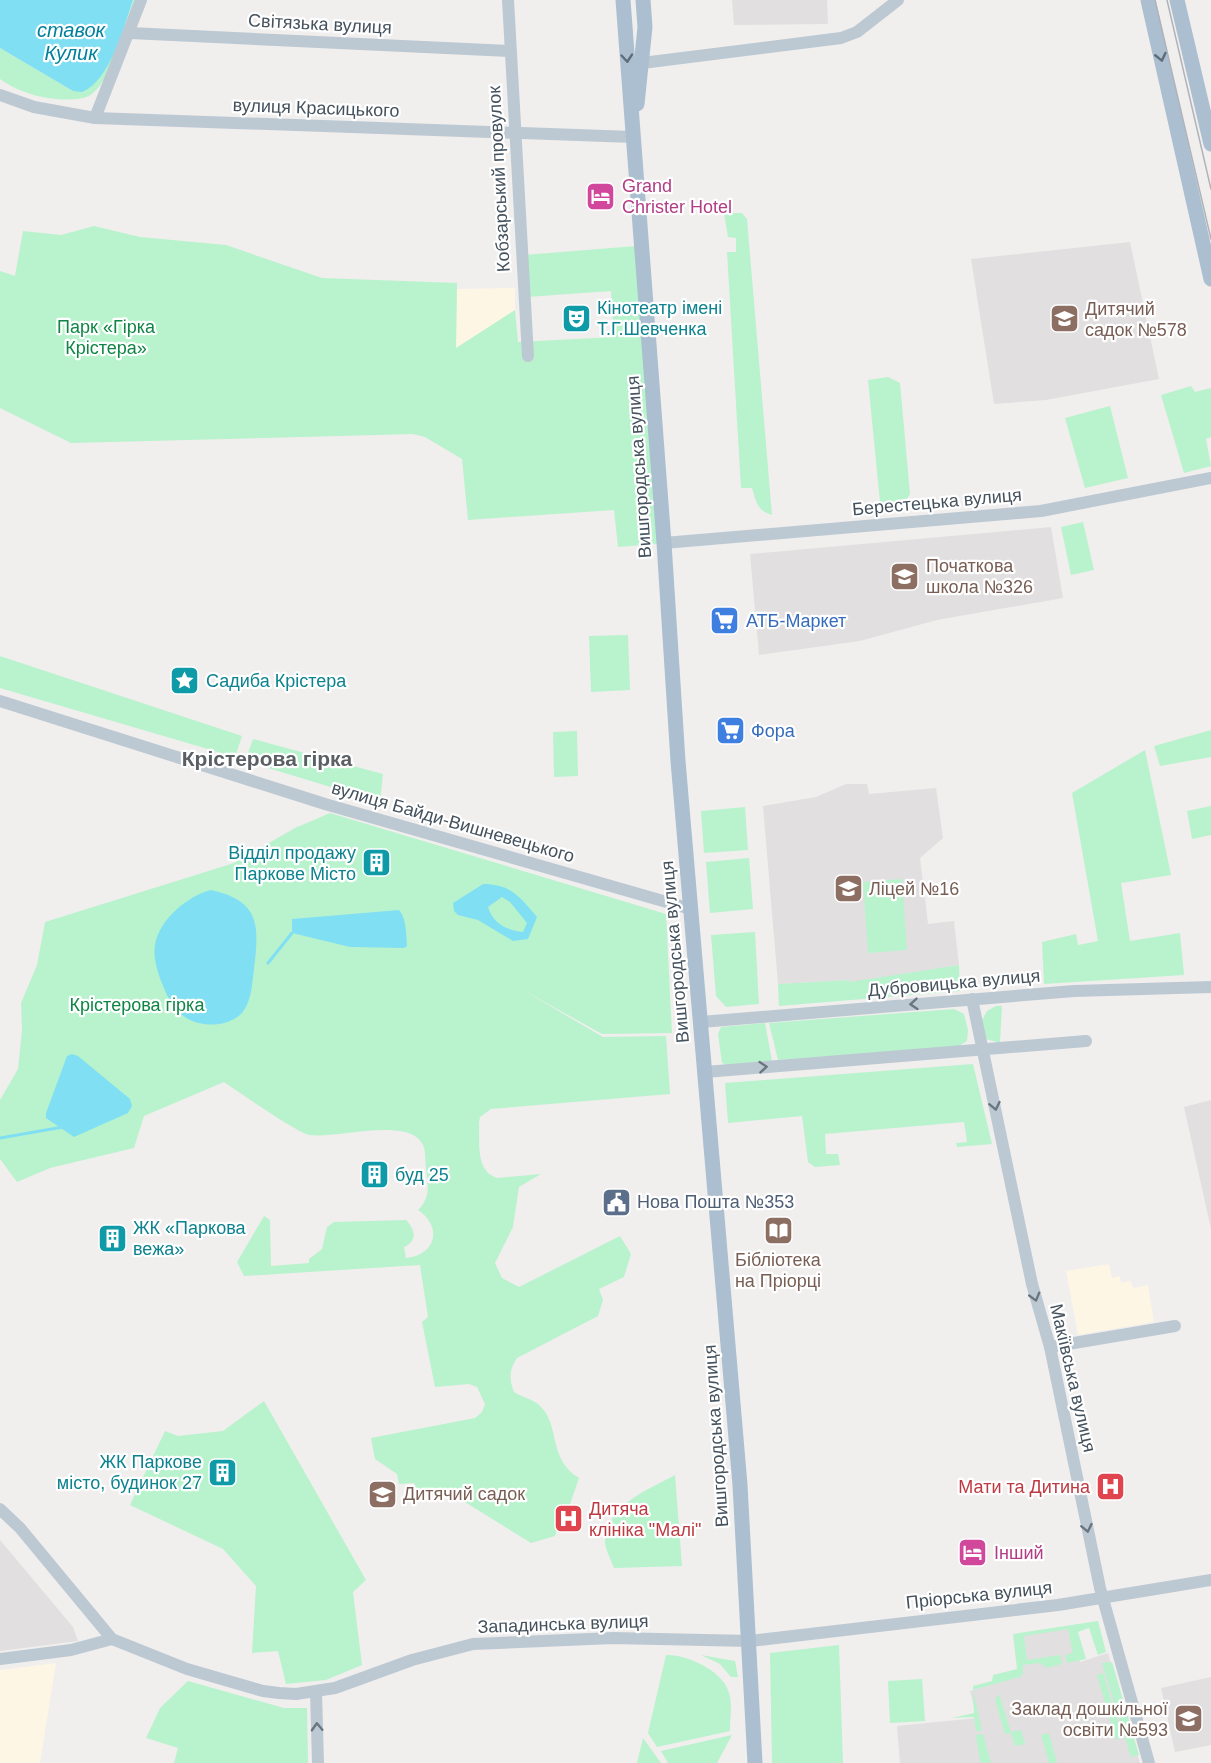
<svg xmlns="http://www.w3.org/2000/svg" width="1211" height="1763" viewBox="0 0 1211 1763" font-family="Arial,sans-serif">
  <style>
    .commercial { fill: #fdf6e5 }
    .education { fill: #e2dfe0 }
    .green { fill: #b8f3cd }
    .water { fill: #81dff3; fill-rule: evenodd }
    .lines { fill: none; stroke-linecap: round; stroke-linejoin: round }
    .stream { stroke: #81dff3; stroke-width: 3 }
    .minor { stroke: #bdc9d2; stroke-width: 12 }
    .major { stroke: #abbfd0; stroke-width: 15 }
    .tram { stroke: #afb3b9; stroke-width: 1.5 }
    .oneway { stroke: #5e6d7a }
    .oneway2 { stroke: #697680 }
    .labels { text-anchor: middle; dominant-baseline: central; stroke-width: 4.5; stroke-linejoin: round; paint-order: stroke }
    .street-label { font-size: 18px; fill: #45525d; stroke: #fff }
    .hotel-label { font-size: 18px; fill: #b23c85; stroke: #fff; text-anchor: start }
    .culture-label { font-size: 18px; fill: #0d838f; stroke: #fff; text-anchor: start }
    .education-label { font-size: 18px; fill: #785e54; stroke: #fff; text-anchor: start }
    .park-label { font-size: 18px; fill: #0f8546; stroke: #fff }
    .shop-label { font-size: 18px; fill: #366cbe; stroke: #fff; text-anchor: start }
    .service-label { font-size: 18px; fill: #4e5e75; stroke: #fff; text-anchor: start }
    .health-label { font-size: 18px; fill: #be3a42; stroke: #fff; text-anchor: end }
    .water-label { font-size: 20px; font-style: italic; fill: #03809c; stroke: #fff }
    .quarter-label { font-size: 21px; font-weight: bold; fill: #5a5f64; stroke: #fff }
  </style>
  <rect width="100%" height="100%" fill="#f1eeee"/>
  <g class="commercial">
    <path d="M515,288V310L456,349L457,289Z"/>
    <path d="M1109,1264L1112,1278L1120,1276L1121,1283L1131,1281L1133,1288L1148,1285L1154,1322L1078,1335L1066,1271Z"/>
    <path d="M56,1663L40,1763H0V1670Z"/>
  </g>
  <g class="education">
    <path d="M732,0H827L828,24L734,25Z"/>
    <path d="M1130,242L1159,379L1046,400L994,404L971,259Z"/>
    <path d="M1051,527L1063,598L937,620L860,641L759,655L750,554Z"/>
    <path d="M846,784H867L869,794L936,788L943,838L920,858L928,924L954,921L959,965L850,983L849,980L778,984L763,806L816,797Z"/>
    <path d="M1211,1100V1229L1184,1107Z"/>
    <path d="M0,1540L73,1627L78,1641L0,1651Z"/>
    <path d="M1071,1626L1080,1662L1108,1653L1140,1763H900L897,1726L977,1718L970,1691L1020,1676L1015,1635Z"/>
    <path d="M1211,1677V1745L1175,1752L1161,1688Z"/>
  </g>
  <g class="green">
    <path d="M133,0H136C128,22 110,85 89,96C80,100 67,100 57,99C38,98 15,90 0,79V48L73,91L122,36Z"/>
    <path d="M724,213H742L747,219L772,515C757,511 756,501 752,488H741L727,252H736V238L728,237Z"/>
    <path d="M94,226L140,237L226,245L322,278L457,283L456,348L515,310L518,342L614,337L611,291L527,297L524,255L636,246L657,544L618,547L614,510L468,520L462,459L425,437L413,434L71,443L0,408V271L15,276L23,231L61,235Z"/>
    <path d="M888,377L900,383L910,494L904,504L880,502L868,380Z"/>
    <path d="M1191,386L1195,392L1211,388V437L1206,439L1211,466L1184,473L1161,395Z"/>
    <path d="M1110,406L1128,478L1085,488L1065,418Z"/>
    <path d="M1083,522L1094,570L1071,575L1061,527Z"/>
    <path d="M628,635L630,690L591,692L589,636Z"/>
    <path d="M0,656L242,736L235,757L0,688Z"/>
    <path d="M1211,730V757L1160,766L1154,746Z"/>
    <path d="M577,731L578,776L554,777L553,732Z"/>
    <path d="M253,739L383,774L380,802L245,761Z"/>
    <path d="M1145,750L1171,875L1121,883L1130,941L1180,933L1184,975L1044,984L1042,942L1076,934L1078,945L1098,941L1072,793Z"/>
    <path d="M1211,806V835L1192,839L1187,811Z"/>
    <path d="M745,807L748,850L704,853L701,811Z"/>
    <path d="M330,813L666,914L672,1033L602,1034L523,990L603,1037L666,1036L670,1094L491,1109L480,1117L479,1123C480,1142 475,1171 497,1178L541,1174L519,1187L513,1227L495,1263L502,1278L519,1287L620,1236L631,1254L624,1277L599,1289L603,1300L598,1316L517,1358C509,1370 509,1379 514,1392C521,1397 533,1399 539,1405C561,1424 547,1459 579,1478L568,1510L564,1509L555,1536L531,1543L452,1494L428,1496L417,1492L414,1483L399,1484L397,1474L375,1459L371,1438L475,1418L482,1412L485,1404L477,1387L469,1384L435,1387L422,1322L428,1317L420,1265L244,1276L237,1262L264,1216L270,1220L271,1266L309,1263V1259L322,1249L327,1227L334,1222L406,1220C415,1229 418,1241 404,1247L406,1258C436,1255 443,1227 418,1210C431,1197 428,1185 426,1168C425,1162 426,1151 423,1145C409,1116 338,1139 310,1135C297,1133 239,1092 224,1082L144,1116L134,1148L50,1168L17,1182L0,1159V1100L18,1069L22,1030L21,1003L37,965L45,922L234,863L295,828Z"/>
    <path d="M749,858L753,909L710,913L706,862Z"/>
    <path d="M902,879L907,950L868,953L863,882Z"/>
    <path d="M755,932L759,1004L726,1007L716,996L711,935Z"/>
    <path d="M959,965L960,991L779,1006L778,984L849,980L850,982Z"/>
    <path d="M996,1006H1002L1000,1043L986,1039L981,1022L987,1011Z"/>
    <path d="M954,1009L964,1014L968,1030L967,1041L957,1047L778,1060L769,1023Z"/>
    <path d="M765,1023L772,1061L727,1065L722,1063L718,1034L721,1027Z"/>
    <path d="M973,1064L992,1144L957,1147L956,1143L967,1142L964,1122L825,1134L826,1154H838L840,1165L815,1167L808,1162L802,1116L728,1123L725,1083Z"/>
    <path d="M264,1401L366,1580L353,1592L362,1665L326,1680L286,1684L278,1651L252,1653L256,1586L223,1549L130,1505L165,1431L178,1436L223,1431Z"/>
    <path d="M675,1475L682,1566L614,1568C611,1560 605,1549 605,1541C608,1504 648,1490 675,1475Z"/>
    <path d="M1098,1621L1106,1652L1098,1655L1089,1628L1078,1632L1086,1659L1067,1663L1065,1655L1073,1653L1068,1629L1024,1636L1027,1660L1060,1655L1062,1664L1047,1668L1040,1663L1023,1665V1674L1020,1677L973,1690L982,1730L976,1731L974,1717L952,1718L974,1713L973,1686L992,1681L993,1675L1017,1669L1013,1634Z"/>
    <path d="M839,1645L843,1763H772L770,1653Z"/>
    <path d="M666,1655C687,1654 727,1672 730,1697C732,1708 730,1720 730,1731L657,1747L648,1733Z"/>
    <path d="M701,1655L735,1661L738,1677H731L720,1664Z"/>
    <path d="M1112,1662L1139,1755L1131,1757L1102,1663Z"/>
    <path d="M1103,1673L1122,1735V1738L1116,1740L1097,1675Z"/>
    <path d="M922,1679L925,1721L890,1723L888,1681Z"/>
    <path d="M188,1681L284,1708H307L308,1763H174L178,1748L146,1738L160,1708Z"/>
    <path d="M999,1694L1011,1732L1021,1730L1025,1744L1015,1746L1011,1733L1005,1734L995,1700Z"/>
    <path d="M1049,1733L1057,1763H1049L1041,1735Z"/>
    <path d="M983,1734L991,1763L980,1762L976,1735Z"/>
    <path d="M732,1735L717,1763H668L661,1751Z"/>
    <path d="M643,1738L661,1763H637Z"/>
  </g>
  <g class="water">
    <path d="M0,0H133C124,27 110,81 82,92L73,91L0,48Z"/>
    <path d="M483,884C511,884 520,897 537,917L528,939L513,941L478,920L458,915L454,911L453,903ZM502,897L510,902L527,923L523,932C507,930 493,924 488,907Z"/>
    <path d="M211,890C261,901 259,926 254,969C252,983 252,1001 242,1013C225,1030 191,1028 176,1009C169,1002 165,990 161,981C157,970 153,957 155,945C159,920 187,896 211,890Z"/>
    <path d="M399,910C407,919 406,935 407,946L404,948L350,947L292,933V919Z"/>
    <path d="M72,1054L78,1056L130,1099L132,1106L128,1113L74,1137L46,1118V1113L67,1056Z"/>
  </g>
  <g class="lines">
    <g class="stream">
      <path d="M268,963L292,933"/>
      <path d="M0,1138L63,1127"/>
    </g>
    <g class="minor">
      <path d="M508,0L528,356"/>
      <path d="M130,33L509,51"/>
      <path d="M642,63L841,38L857,32L898,0"/>
      <path d="M0,95L34,107L95,118L633,137"/>
      <path d="M95,118L141,0"/>
      <path d="M664,543L1041,511L1211,478"/>
      <path d="M0,701L325,804L691,909"/>
      <path d="M972,999L1032,1284L1050,1347L1100,1588L1149,1763"/>
      <path d="M701,1022L1074,991L1211,987"/>
      <path d="M705,1072L1086,1041"/>
      <path d="M1050,1347L1175,1326"/>
      <path d="M0,1509L20,1528L112,1639L187,1669L263,1691L279,1693L296,1694L335,1688L412,1660L473,1644L613,1638L750,1641L1058,1605L1211,1580"/>
      <path d="M0,1659L71,1650L112,1639"/>
      <path d="M316,1692L318,1763"/>
    </g>
    <g class="major">
      <path d="M623,0L664,543L678,761L740,1485L755,1763"/>
      <path d="M1148,0L1211,279"/>
      <path d="M1177,0L1211,144"/>
      <path d="M637,104L645,27L643,0"/>
    </g>
    <g class="tram">
      <path d="M1155,0L1211,239"/>
      <path d="M1167,0L1211,189"/>
    </g>
  </g>
  <defs><path id="oneway-chevron" d="M-2-3.5L2.5 0L-2 3.5" fill="none" stroke-width="1.6" stroke-linecap="round" stroke-linejoin="round" transform="scale(1.5)"/></defs>
  <g class="oneway">
    <use href="#oneway-chevron" transform="translate(1161 57) rotate(77)"/>
    <use href="#oneway-chevron" transform="translate(627 58) rotate(85)"/>
  </g>
  <g class="oneway2">
    <use href="#oneway-chevron" transform="translate(914 1004) rotate(175)"/>
    <use href="#oneway-chevron" transform="translate(763 1067) rotate(-5)"/>
    <use href="#oneway-chevron" transform="translate(995 1106) rotate(78)"/>
    <use href="#oneway-chevron" transform="translate(1035 1297) rotate(74)"/>
    <use href="#oneway-chevron" transform="translate(1087 1528) rotate(78)"/>
    <use href="#oneway-chevron" transform="translate(317 1727) rotate(-92)"/>
  </g>
  <defs>
    <symbol id="hotel-square" viewBox="-11 -11 22 22"><rect x="-9" y="-9" width="18" height="18" rx="4" fill="#d1479c" stroke="#fff"/><path d="M-6-4.5h1.5V1H6V5H4.5V3h-9V5H-6ZM-4 0a1.8 1.8 0 1 1 3.6 0ZM.5 0V-2.5h3Q6-2.5 6 0Z" fill="#fff"/></symbol>
    <symbol id="theatre-square" viewBox="-11 -11 22 22"><rect x="-9" y="-9" width="18" height="18" rx="4" fill="#0f9aa8" stroke="#fff"/><path d="M-5-5.5Q0-4 5-5.5V0Q5 5 0 6Q-5 5-5 0ZM-3.3-2.5H-1v1.5H-3.3ZM1-2.5H3.3v1.5H1ZM-2.8 1Q0 5.5 2.8 1Z" fill="#fff"/></symbol>
    <symbol id="school-square" viewBox="-11 -11 22 22"><rect x="-9" y="-9" width="18" height="18" rx="4" fill="#8d6e63" stroke="#fff"/><path d="M0-5L7-2L0 1L-7-2ZM-4 1L0 2.5L4 1V4Q0 6-4 4Z" fill="#fff"/></symbol>
    <symbol id="supermarket-square" viewBox="-11 -11 22 22"><rect x="-9" y="-9" width="18" height="18" rx="4" fill="#3f7fe0" stroke="#fff"/><path d="M-6-5.5h2.5l.6 2H6L4.5 2H-2.5L-4.4-4H-6ZM-1.5 3.2a1.3 1.3 0 1 0 .1 0ZM3 3.2a1.3 1.3 0 1 0 .1 0Z" fill="#fff"/></symbol>
    <symbol id="sight-square" viewBox="-11 -11 22 22"><rect x="-9" y="-9" width="18" height="18" rx="4" fill="#0f9aa8" stroke="#fff"/><path d="M0-6L1.8-2.2L6-1.7L2.9 1.2L3.7 5.4L0 3.3L-3.7 5.4L-2.9 1.2L-6-1.7L-1.8-2.2Z" fill="#fff"/></symbol>
    <symbol id="building-square" viewBox="-11 -11 22 22"><rect x="-9" y="-9" width="18" height="18" rx="4" fill="#0f9aa8" stroke="#fff"/><path d="M-4-6H4V6H1V3H-1V6H-4ZM-2.5-4.3h1.7v1.8h-1.7ZM.8-4.3h1.7v1.8H.8ZM-2.5-1h1.7V.8h-1.7ZM.8-1h1.7V.8H.8Z" fill="#fff"/></symbol>
    <symbol id="civic-square" viewBox="-11 -11 22 22"><rect x="-9" y="-9" width="18" height="18" rx="4" fill="#5c6f8a" stroke="#fff"/><path d="M-.6-6.5H3V-4.5H.6V-3L4-1V1h2V6H-6V1h2V-1L-.6-3ZM-1.2 2.5V6h2.4V2.5Z" fill="#fff"/></symbol>
    <symbol id="library-square" viewBox="-11 -11 22 22"><rect x="-9" y="-9" width="18" height="18" rx="4" fill="#8d6e63" stroke="#fff"/><path d="M-6-4Q-3-5.5-.7-3.5V5Q-3 3-6 4ZM6-4Q3-5.5 .7-3.5V5Q3 3 6 4Z" fill="#fff"/></symbol>
    <symbol id="hospital-square" viewBox="-11 -11 22 22"><rect x="-9" y="-9" width="18" height="18" rx="4" fill="#e0444e" stroke="#fff"/><path d="M-5-5h3v3.5h4V-5h3V5h-3V1.5h-4V5h-3Z" fill="#fff"/></symbol>
  </defs>
  <g fill-rule="evenodd">
    <use href="#hotel-square" x="584" y="180" width="33" height="33"/>
    <use href="#theatre-square" x="560" y="302" width="33" height="33"/>
    <use href="#school-square" x="1048" y="302" width="33" height="33"/>
    <use href="#school-square" x="888" y="560" width="33" height="33"/>
    <use href="#supermarket-square" x="708" y="604" width="33" height="33"/>
    <use href="#sight-square" x="168" y="664" width="33" height="33"/>
    <use href="#supermarket-square" x="714" y="714" width="33" height="33"/>
    <use href="#building-square" x="360" y="846" width="33" height="33"/>
    <use href="#school-square" x="832" y="872" width="33" height="33"/>
    <use href="#building-square" x="358" y="1158" width="33" height="33"/>
    <use href="#civic-square" x="600" y="1186" width="33" height="33"/>
    <use href="#library-square" x="762" y="1214" width="33" height="33"/>
    <use href="#building-square" x="96" y="1222" width="33" height="33"/>
    <use href="#building-square" x="206" y="1456" width="33" height="33"/>
    <use href="#hospital-square" x="1094" y="1470" width="33" height="33"/>
    <use href="#school-square" x="366" y="1478" width="33" height="33"/>
    <use href="#hospital-square" x="552" y="1502" width="33" height="33"/>
    <use href="#hotel-square" x="956" y="1536" width="33" height="33"/>
    <use href="#school-square" x="1172" y="1702" width="33" height="33"/>
  </g>
  <g class="labels">
    <g class="street-label">
      <text transform="translate(320 24) rotate(3)">Світязька вулиця</text>
      <text transform="translate(316 108) rotate(2)">вулиця Красицького</text>
      <text transform="translate(499 179) rotate(-93)">Кобзарський провулок</text>
      <text transform="translate(639 467) rotate(-94)">Вишгородська вулиця</text>
      <text transform="translate(937 502) rotate(-5)">Берестецька вулиця</text>
      <text transform="translate(453 822) rotate(16)">вулиця Байди-Вишневецького</text>
      <text transform="translate(675 952) rotate(-95)">Вишгородська вулиця</text>
      <text transform="translate(954 983) rotate(-5)">Дубровицька вулиця</text>
      <text transform="translate(1073 1378) rotate(77)">Макіївська вулиця</text>
      <text transform="translate(716 1436) rotate(-94)">Вишгородська вулиця</text>
      <text transform="translate(979 1595) rotate(-6)">Пріорська вулиця</text>
      <text transform="translate(563 1624) rotate(-2)">Западинська вулиця</text>
    </g>
    <g class="hotel-label">
      <text x="622" y="186">Grand<tspan x="622" dy="21">Christer Hotel</tspan></text>
      <text x="994" y="1553">Інший</text>
    </g>
    <g class="culture-label">
      <text x="597" y="308">Кінотеатр імені<tspan x="597" dy="21">Т.Г.Шевченка</tspan></text>
      <text x="206" y="681">Садиба Крістера</text>
      <text x="356" y="853" text-anchor="end">Відділ продажу<tspan x="356" dy="21">Паркове Місто</tspan></text>
      <text x="395" y="1175">буд 25</text>
      <text x="133" y="1228">ЖК «Паркова<tspan x="133" dy="21">вежа»</tspan></text>
      <text x="202" y="1462" text-anchor="end">ЖК Паркове<tspan x="202" dy="21">місто, будинок 27</tspan></text>
    </g>
    <g class="education-label">
      <text x="1085" y="309">Дитячий<tspan x="1085" dy="21">садок №578</tspan></text>
      <text x="926" y="566">Початкова<tspan x="926" dy="21">школа №326</tspan></text>
      <text x="869" y="889">Ліцей №16</text>
      <text x="778" y="1260" text-anchor="middle">Бібліотека<tspan x="778" dy="21">на Пріорці</tspan></text>
      <text x="403" y="1494">Дитячий садок</text>
      <text x="1168" y="1709" text-anchor="end">Заклад дошкільної<tspan x="1168" dy="21">освіти №593</tspan></text>
    </g>
    <g class="park-label">
      <text x="106" y="327">Парк «Гірка<tspan x="106" dy="21">Крістера»</tspan></text>
      <text x="137" y="1005">Крістерова гірка</text>
    </g>
    <g class="shop-label">
      <text x="746" y="621">АТБ-Маркет</text>
      <text x="751" y="731">Фора</text>
    </g>
    <g class="service-label">
      <text x="637" y="1202">Нова Пошта №353</text>
    </g>
    <g class="health-label">
      <text x="1090" y="1487">Мати та Дитина</text>
      <text x="589" y="1509" text-anchor="start">Дитяча<tspan x="589" dy="21">клініка "Малі"</tspan></text>
    </g>
    <g class="water-label">
      <text x="71" y="30">ставок<tspan x="71" dy="23">Кулик</tspan></text>
    </g>
    <g class="quarter-label">
      <text x="267" y="758">Крістерова гірка</text>
    </g>
  </g>
</svg>
